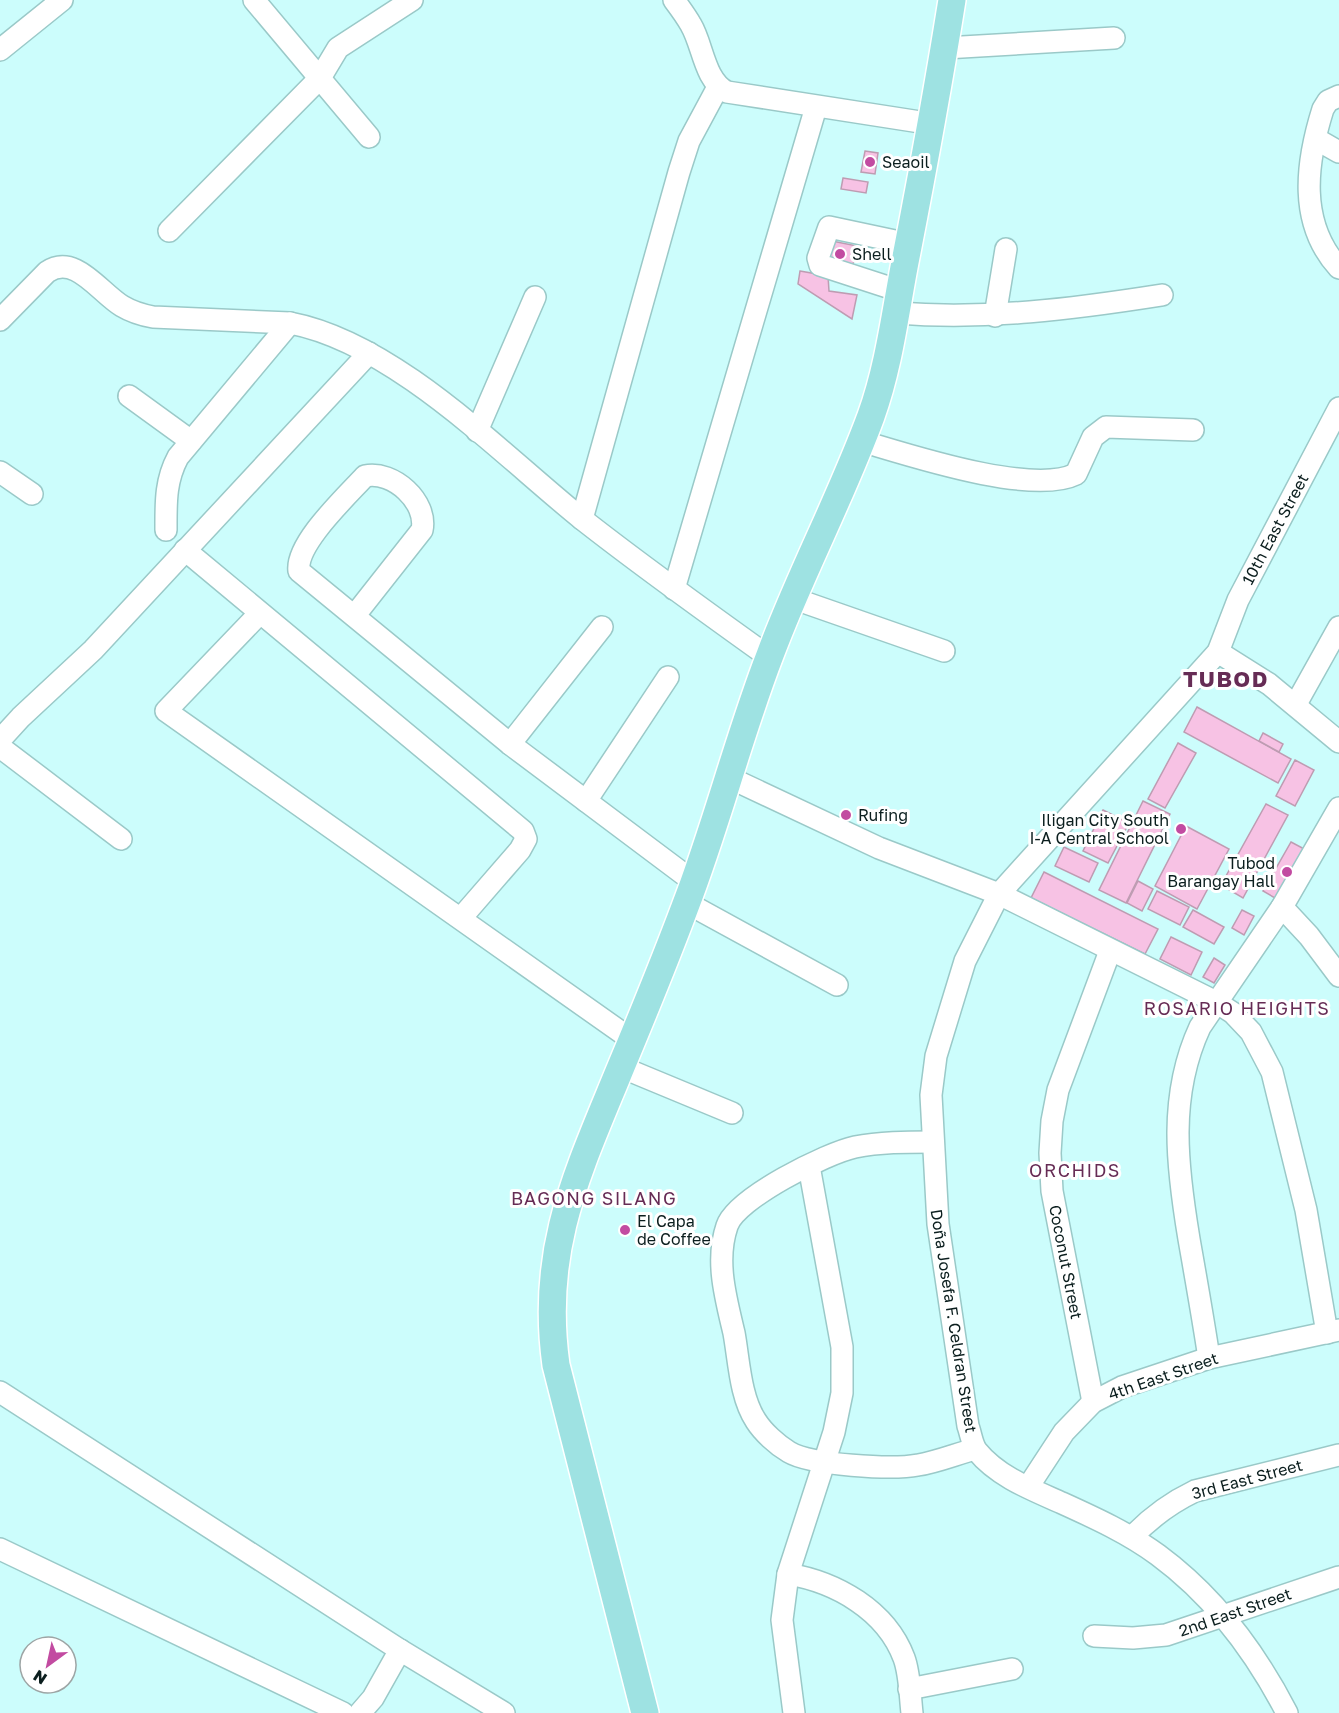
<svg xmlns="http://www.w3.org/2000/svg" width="1339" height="1713" viewBox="0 0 1339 1713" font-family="'Golos Text',sans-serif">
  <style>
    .building { fill: #f7c2e4; stroke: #be9cb2; stroke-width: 1.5 }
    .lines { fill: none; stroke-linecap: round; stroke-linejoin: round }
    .minor-casing { stroke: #9ac9c8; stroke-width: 24 }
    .major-casing { stroke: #fff; stroke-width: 30 }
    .minor { stroke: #fff; stroke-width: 21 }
    .major { stroke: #9ee2e2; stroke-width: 27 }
    .poi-dot { fill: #c24ba1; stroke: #fff; stroke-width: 2 }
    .labels { text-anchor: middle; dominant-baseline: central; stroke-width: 6; stroke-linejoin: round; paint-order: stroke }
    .poi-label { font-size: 16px; fill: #0b1e1e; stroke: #fff; text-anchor: start }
    .street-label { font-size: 16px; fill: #0b1e1e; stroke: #fff }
    .neighbourhood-label { font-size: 18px; letter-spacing: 1.5px; fill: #662c55; stroke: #fff }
    .district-label { font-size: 22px; font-weight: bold; letter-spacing: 1.5px; fill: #662c55; stroke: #fff }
  </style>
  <rect width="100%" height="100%" fill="#ccfdfc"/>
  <g class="building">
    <path d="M865,151L878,153L875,174L861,172Z"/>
    <path d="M843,178L868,182L866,193L841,189Z"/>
    <path d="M827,240L857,246L852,269L823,263Z"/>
    <path d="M800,271L828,276L829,291L857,295L852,319L798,284Z"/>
    <path d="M1197,707L1291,759L1278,783L1184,732Z"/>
    <path d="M1263,733L1283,744L1279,752L1259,741Z"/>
    <path d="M1178,743L1196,753L1165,808L1148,799Z"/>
    <path d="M1295,760L1314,770L1295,806L1276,796Z"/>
    <path d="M1143,801L1170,814L1126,903L1099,890Z"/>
    <path d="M1266,804L1288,815L1243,898L1221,885Z"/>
    <path d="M1103,810L1129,823L1108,863L1083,851Z"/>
    <path d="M1186,826L1229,849L1197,909L1155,886Z"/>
    <path d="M1291,842L1310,852L1282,902L1263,891Z"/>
    <path d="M1064,847L1098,863L1089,882L1055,866Z"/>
    <path d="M1044,872L1158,929L1145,954L1031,898Z"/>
    <path d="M1138,881L1153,889L1142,911L1127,903Z"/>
    <path d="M1157,891L1189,907L1180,925L1148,909Z"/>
    <path d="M1193,910L1224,927L1214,944L1183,927Z"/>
    <path d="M1242,910L1254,916L1244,935L1232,928Z"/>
    <path d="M1171,937L1202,952L1191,975L1160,959Z"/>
    <path d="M1214,958L1225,965L1214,983L1203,977Z"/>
  </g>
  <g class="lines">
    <defs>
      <g id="minor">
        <path d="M254,0L369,137"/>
        <path d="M674,0C680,8 686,16 691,25C703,45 704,80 727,92L933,124"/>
        <path d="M945,48L1114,38"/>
        <path d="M0,50L62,0"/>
        <path d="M1339,96L1328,101L1323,109C1306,163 1298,223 1339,268"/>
        <path d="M1316,139L1339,152"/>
        <path d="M169,231L320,78L338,48L412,0"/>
        <path d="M900,291L820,265L818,258L829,227L909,244"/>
        <path d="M897,313C987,320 1073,309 1162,295"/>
        <path d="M995,316L1006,249"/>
        <path d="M0,320L47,272C75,253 99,292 122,306C132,312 142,315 153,317L290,323C395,343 500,453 582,519C643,567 706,612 769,657"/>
        <path d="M129,396L191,441"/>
        <path d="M477,431L535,297"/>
        <path d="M861,441C909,455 1032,496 1076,474L1093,437L1106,427L1193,430"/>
        <path d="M0,472L32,494"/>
        <path d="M582,519L679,172L689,141L718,87"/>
        <path d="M166,530C166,504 165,481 178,457L290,323"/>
        <path d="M185,550L523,831L526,839L520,850L461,918"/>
        <path d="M674,589L816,107"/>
        <path d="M792,598L944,651"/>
        <path d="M259,614L166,711L632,1040"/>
        <path d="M355,615L422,530C428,502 393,470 365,476C347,496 295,544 299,571L510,744L694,882"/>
        <path d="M1218,652L1269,684L1339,742"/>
        <path d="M1296,704L1339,627"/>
        <path d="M0,740L21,717L93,650L369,353"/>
        <path d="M510,744L602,627"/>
        <path d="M0,747L121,839"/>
        <path d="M728,777L879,848L999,894L1216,1002L1233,1013L1251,1032L1272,1072L1306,1210L1327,1333"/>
        <path d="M586,801L668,677"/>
        <path d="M687,903L837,985"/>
        <path d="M1282,907L1309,936L1339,976"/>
        <path d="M621,1067L732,1113"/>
        <path d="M932,1142C906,1142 880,1142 855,1147C827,1153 736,1198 727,1226C715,1261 726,1299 734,1333C739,1360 740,1397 756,1421C763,1432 777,1445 789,1452C811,1465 892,1470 918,1465C937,1462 956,1454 975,1449"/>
        <path d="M1209,1358C1203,1318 1196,1279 1189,1239C1177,1167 1168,1096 1200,1027L1282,907L1339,808"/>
        <path d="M0,1392L400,1650L504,1713"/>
        <path d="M1093,1402L1052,1191L1050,1153L1052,1121L1058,1090L1110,951"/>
        <path d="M1028,1487L1064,1432L1093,1402L1122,1387L1209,1358L1339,1330"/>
        <path d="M1132,1537C1151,1517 1170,1503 1195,1491L1339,1455"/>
        <path d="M0,1549L343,1713"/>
        <path d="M788,1574C836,1582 886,1610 904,1658C910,1674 910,1696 912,1713"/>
        <path d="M1094,1636L1133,1638L1166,1635L1339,1577"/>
        <path d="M909,1689L1012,1669"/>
        <path d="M360,1713L373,1698L400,1650"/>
        <path d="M794,1713L782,1620L788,1574L834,1432L842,1393V1347L809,1166"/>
        <path d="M1287,1713C1255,1651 1215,1597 1158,1555C1128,1533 1095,1518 1062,1503C1033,1490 998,1477 977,1451C972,1445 971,1434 968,1426L938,1224L931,1095L936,1056L965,961L999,894L1218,652L1238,600L1339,408"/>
      </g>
      <path id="major" d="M645,1713L556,1365C540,1251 576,1176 618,1074C641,1019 664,963 685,907C717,824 738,738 770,655C800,574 841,498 871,416C889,366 895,314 905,262C922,175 938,88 952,0"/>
    </defs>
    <use href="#minor" class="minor-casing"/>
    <use href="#major" class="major-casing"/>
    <use href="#minor" class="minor"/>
    <use href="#major" class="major"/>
  </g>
  <g class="poi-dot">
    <circle cx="870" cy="162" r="6"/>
    <circle cx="840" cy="254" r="6"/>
    <circle cx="846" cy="815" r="6"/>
    <circle cx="1181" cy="829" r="6"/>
    <circle cx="1287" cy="872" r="6"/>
    <circle cx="625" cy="1230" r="6"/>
  </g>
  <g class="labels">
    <g class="poi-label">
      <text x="882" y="162">Seaoil</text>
      <text x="852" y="254">Shell</text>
      <text x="858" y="815">Rufing</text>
      <text x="1169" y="820" text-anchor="end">Iligan City South<tspan x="1169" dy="18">I-A Central School</tspan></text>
      <text x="1275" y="863" text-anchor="end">Tubod<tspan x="1275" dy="18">Barangay Hall</tspan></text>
      <text x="637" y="1221">El Capa<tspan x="637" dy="18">de Coffee</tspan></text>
    </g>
    <g class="street-label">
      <text transform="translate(1275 529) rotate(-62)">10th East Street</text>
      <text transform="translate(1066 1262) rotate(79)">Coconut Street</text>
      <text transform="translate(954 1321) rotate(81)">Doña Josefa F. Celdran Street</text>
      <text transform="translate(1163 1376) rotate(-19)">4th East Street</text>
      <text transform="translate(1247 1479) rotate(-15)">3rd East Street</text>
      <text transform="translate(1235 1612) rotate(-19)">2nd East Street</text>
    </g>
    <g class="neighbourhood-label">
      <text x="1237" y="1008">ROSARIO HEIGHTS</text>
      <text x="1075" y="1170">ORCHIDS</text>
      <text x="594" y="1198">BAGONG SILANG</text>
    </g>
    <g class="district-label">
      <text x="1226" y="678">TUBOD</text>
    </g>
  </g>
  <g transform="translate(48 1665) rotate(213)"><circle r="28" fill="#ffffff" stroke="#9da5a5" stroke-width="1.5"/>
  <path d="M0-4.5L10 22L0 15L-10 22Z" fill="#c24ba1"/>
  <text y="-9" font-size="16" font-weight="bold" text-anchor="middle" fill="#0b1e1e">N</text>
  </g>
</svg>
